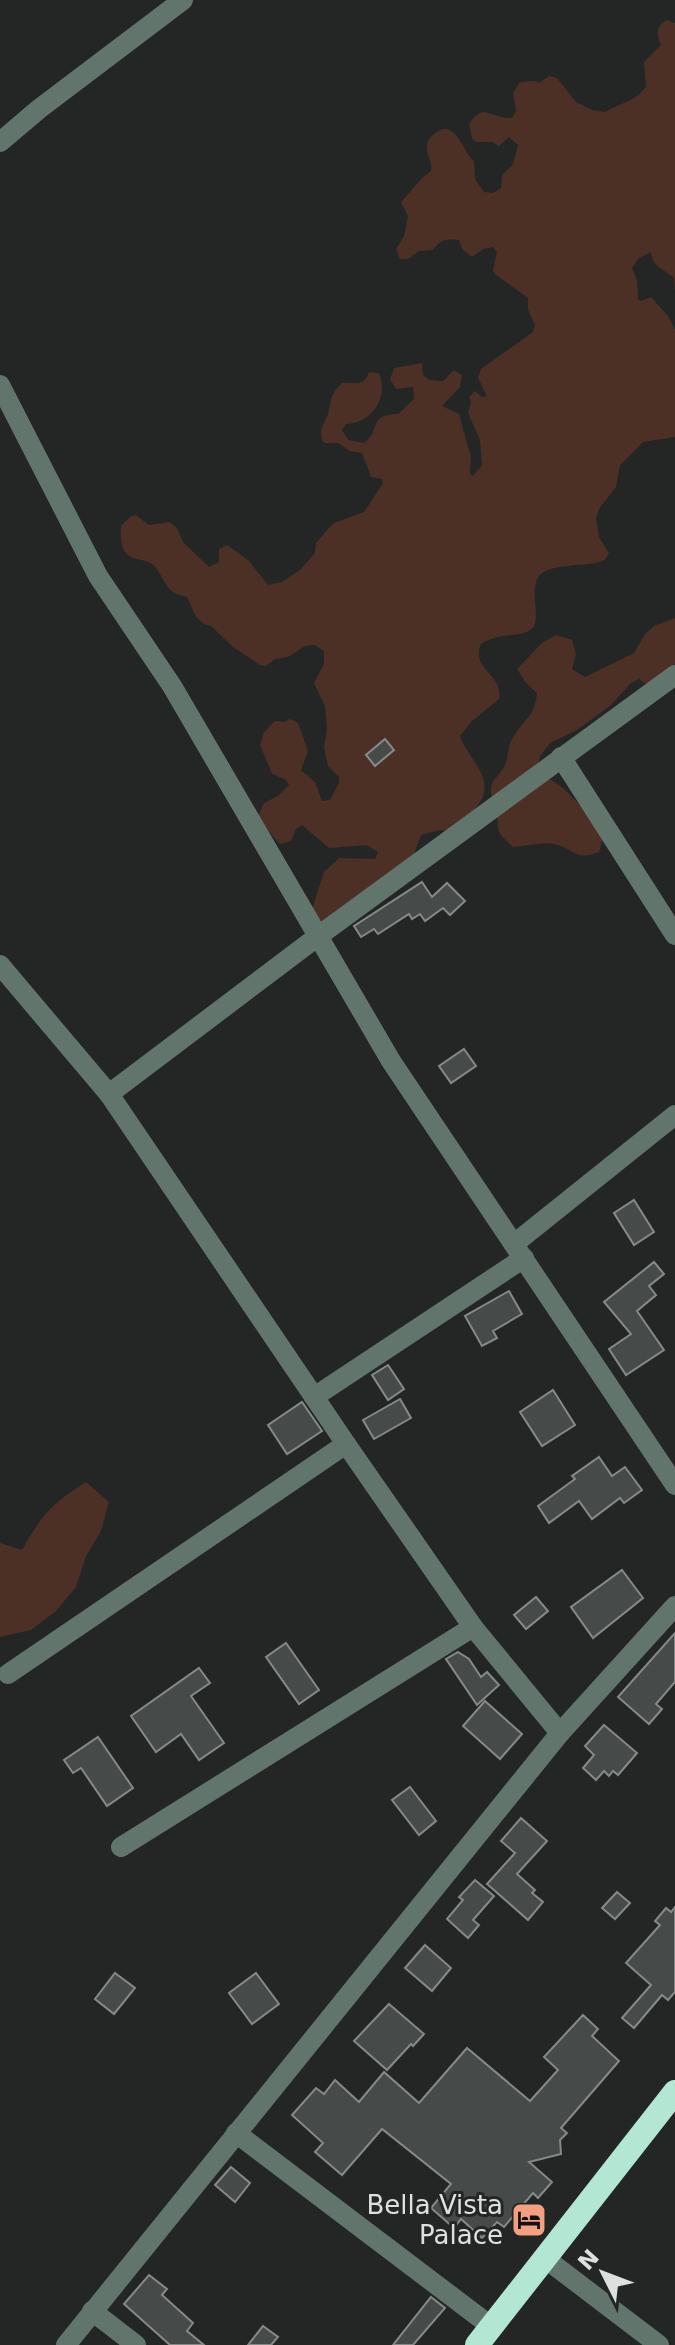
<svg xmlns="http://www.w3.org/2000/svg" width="675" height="2345" viewBox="0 0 675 2345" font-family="'DejaVu Sans',sans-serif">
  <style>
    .green { fill: #4c3026 }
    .building { fill: #464a48; stroke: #858987; stroke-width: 2 }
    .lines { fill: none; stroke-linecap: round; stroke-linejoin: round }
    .minor { stroke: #61756d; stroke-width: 20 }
    .highway { stroke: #b3e6d3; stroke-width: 24 }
    .labels { text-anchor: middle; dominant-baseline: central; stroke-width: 6; stroke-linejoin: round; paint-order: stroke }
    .poi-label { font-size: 26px; fill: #dde0df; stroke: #232625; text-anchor: end }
  </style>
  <rect width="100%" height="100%" fill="#232625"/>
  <g class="green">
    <path d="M667,20L675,23V291L674,278C664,269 652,267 651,252L638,259L632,268L637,280L638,299L641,301L651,297L668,316L675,330V437L643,442L620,465L616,487L599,509L596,518L599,537L609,553L605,560C587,569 542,560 536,582C532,597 539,612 534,627C521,640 502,630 481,644C470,669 504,674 499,699L471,722L460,736C464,748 473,758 479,769C496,798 470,815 450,831L440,830L421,835L410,866L326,925L311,912L324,872L339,858L375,859L378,852L367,845L329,848L302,825L296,829L291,841L280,844L257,818L264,803L278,796L289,785L285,779L272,774L260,745L264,732L275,721L284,722L290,719L298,723L308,751L301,770L315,782L322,801L330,800L339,783V777L328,766L324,747L327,729L325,706L314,683L324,664V651L315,645L305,646L288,657L275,659L266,666L260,665L233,647L211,626L204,624L196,617L187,597C167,594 166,582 156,568C145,552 118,571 121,526L130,517L136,515L149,525L170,522L177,528L183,542L209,567L219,562V549L227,545L248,560L268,585L282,582L300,570L315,553L316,543L329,528L334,523L364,512L383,483L382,479L371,477L362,453L350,451L338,443H325L322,440C319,427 324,425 328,414C333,398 328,397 342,383C353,381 363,389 369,372L379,373C389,399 371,423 346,424L342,430L348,440L364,443C382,429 367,415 398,414L414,399L413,387L396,389L390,379L394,368L422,363L423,375L430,380L443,381L454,370L462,375L460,387L442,406L459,414L471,457L470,473L472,476L482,466L480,440L468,413L471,403L469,397L475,391L482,397L487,396L478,378L481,369L533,332L535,325L528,310V298L495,274L493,270L497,252L493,247L483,249L472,257L462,249L459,240C447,239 441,239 433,250L419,251L408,259H400L396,249L404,236L408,216L401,202L422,178L431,171C433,161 426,156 427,146C428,141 429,138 433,135C455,114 464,155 474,161L475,179L484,192L493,193L501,188L502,175L513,164L518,145L509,137L499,146L492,142H476L472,138L469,124C484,101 490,119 512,118L516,111L513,93L520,82L535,81L539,83L549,76L557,78L576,102L592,110L605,112C620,103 637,101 646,86L644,62L661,45C656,35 656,25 667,20Z"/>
    <path d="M675,618V673L646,684L639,679L631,683L611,705L577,730L550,743L540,756L538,771L563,788L584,809L603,838L599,852C576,861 577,851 558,845C544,841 526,846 513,847C494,830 499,832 497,810C496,804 491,798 491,792C490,779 500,776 505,765C509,756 507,745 514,736C525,718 535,716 537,693L526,683L517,669L542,643L556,635L572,640L576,654L572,669L585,677L634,653L645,634L654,626Z"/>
    <path d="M86,1482L109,1502L101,1531L86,1556L76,1587L56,1611L31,1630L0,1637V1543L22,1550C41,1516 52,1503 86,1482Z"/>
  </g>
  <g class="building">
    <path d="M385,739L394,750L375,766L366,755Z"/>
    <path d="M422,882L432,897L447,883L465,901L450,915L443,908L425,921L420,914L412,919L409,914L378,934L374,929L361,937L354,926Z"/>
    <path d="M464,1049L476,1066L451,1083L439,1066Z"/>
    <path d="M634,1200L654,1232L634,1245L614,1213Z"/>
    <path d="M654,1262L664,1274L649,1286L656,1295L637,1311L664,1350L626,1375L609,1349L631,1334L604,1302Z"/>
    <path d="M509,1291L522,1314L493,1331L497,1338L482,1346L465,1316Z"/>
    <path d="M388,1365L404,1389L388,1400L372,1375Z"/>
    <path d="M553,1390L575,1425L542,1446L520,1412Z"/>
    <path d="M400,1399L411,1418L374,1439L363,1420Z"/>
    <path d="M302,1402L322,1431L287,1454L268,1425Z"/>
    <path d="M599,1457L612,1476L625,1467L642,1490L624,1503L620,1498L592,1519L579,1501L549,1523L538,1506L575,1479L572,1476Z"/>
    <path d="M622,1570L643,1598L593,1638L571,1607Z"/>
    <path d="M536,1597L548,1611L526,1629L514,1615Z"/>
    <path d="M675,1633V1682L656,1704L662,1709L649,1724L618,1697Z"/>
    <path d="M286,1643L319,1690L299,1704L266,1657Z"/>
    <path d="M458,1652L469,1659L481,1677L487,1672L499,1685L477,1705L446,1659Z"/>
    <path d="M199,1668L210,1683L191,1696L224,1743L199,1760L181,1734L156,1752L131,1716Z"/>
    <path d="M485,1701L522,1734L500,1759L463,1726Z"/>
    <path d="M604,1725L637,1753L618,1775L613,1771L609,1776L604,1771L596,1780L583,1768L594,1755L585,1746Z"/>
    <path d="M98,1737L133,1788L107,1806L81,1768L73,1773L64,1760Z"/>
    <path d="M410,1787L436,1821L419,1835L392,1800Z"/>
    <path d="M521,1818L547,1841L517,1874L535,1890L532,1893L543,1902L528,1920L487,1884L515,1853L501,1841Z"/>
    <path d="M475,1880L494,1896L473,1920L479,1925L468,1938L447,1919L463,1900L459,1897Z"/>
    <path d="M617,1892L630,1903L615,1919L602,1908Z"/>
    <path d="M675,1907V1992L668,2000L662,1995L634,2028L622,2018L651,1985L626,1963L660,1925L655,1921L666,1908L671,1912Z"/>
    <path d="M425,1945L451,1968L432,1991L405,1968Z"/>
    <path d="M115,1973L135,1988L114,2014L95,1999Z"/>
    <path d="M256,1973L279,2004L252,2024L229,1993Z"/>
    <path d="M389,2004L424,2034L413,2046L411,2044L387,2070L354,2041Z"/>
    <path d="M583,2015L598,2029L592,2036L619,2061L561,2128L567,2133L560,2140L561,2154L529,2162L552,2182L538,2198L533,2193L504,2227L497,2222L482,2238L461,2219L454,2228L431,2208L451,2184L382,2129L342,2175L315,2152L323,2143L292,2115L316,2088L324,2094L335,2080L359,2102L384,2072L419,2103L467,2048L530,2101L558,2070L544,2057Z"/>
    <path d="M231,2167L250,2183L235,2202L215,2185Z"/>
    <path d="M149,2275L167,2289L162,2295L193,2323L187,2331L204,2345H170L124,2304Z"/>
    <path d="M431,2297L445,2308L413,2345H393Z"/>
    <path d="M263,2326L278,2337L271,2345H248Z"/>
  </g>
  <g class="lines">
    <g class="minor">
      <path d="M0,142L39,109L183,0"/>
      <path d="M0,385L98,576L172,686L391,1061L675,1485"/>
      <path d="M561,757L675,935"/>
      <path d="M0,965L109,1094L346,1444L473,1627L560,1733"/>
      <path d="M109,1094L317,937L675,675"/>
      <path d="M514,1244L675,1115"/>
      <path d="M314,1397L524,1258"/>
      <path d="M8,1674L346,1444"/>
      <path d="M121,1847L473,1627"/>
      <path d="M236,2133L492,2327"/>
      <path d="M546,2259L659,2345"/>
      <path d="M92,2311L136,2345"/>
      <path d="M66,2345L560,1733L675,1606"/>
    </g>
    <path class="highway" d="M477,2345L675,2092"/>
  </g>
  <defs>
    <symbol id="hotel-square" viewBox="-11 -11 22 22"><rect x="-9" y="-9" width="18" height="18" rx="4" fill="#f3a082" stroke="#232625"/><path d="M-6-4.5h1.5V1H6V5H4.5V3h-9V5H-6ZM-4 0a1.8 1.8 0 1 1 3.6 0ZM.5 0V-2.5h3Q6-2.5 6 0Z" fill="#111"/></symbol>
  </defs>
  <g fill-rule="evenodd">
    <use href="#hotel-square" x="509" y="2200" width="40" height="40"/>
  </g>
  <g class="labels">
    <g class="poi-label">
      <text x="503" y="2205">Bella Vista<tspan x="503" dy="30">Palace</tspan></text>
    </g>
  </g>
  <g transform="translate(603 2273) rotate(312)" stroke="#232625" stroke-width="6" paint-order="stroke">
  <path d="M0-6L14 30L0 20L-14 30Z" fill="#dde0df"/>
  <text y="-12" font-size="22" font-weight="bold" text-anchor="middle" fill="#dde0df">N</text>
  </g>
</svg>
